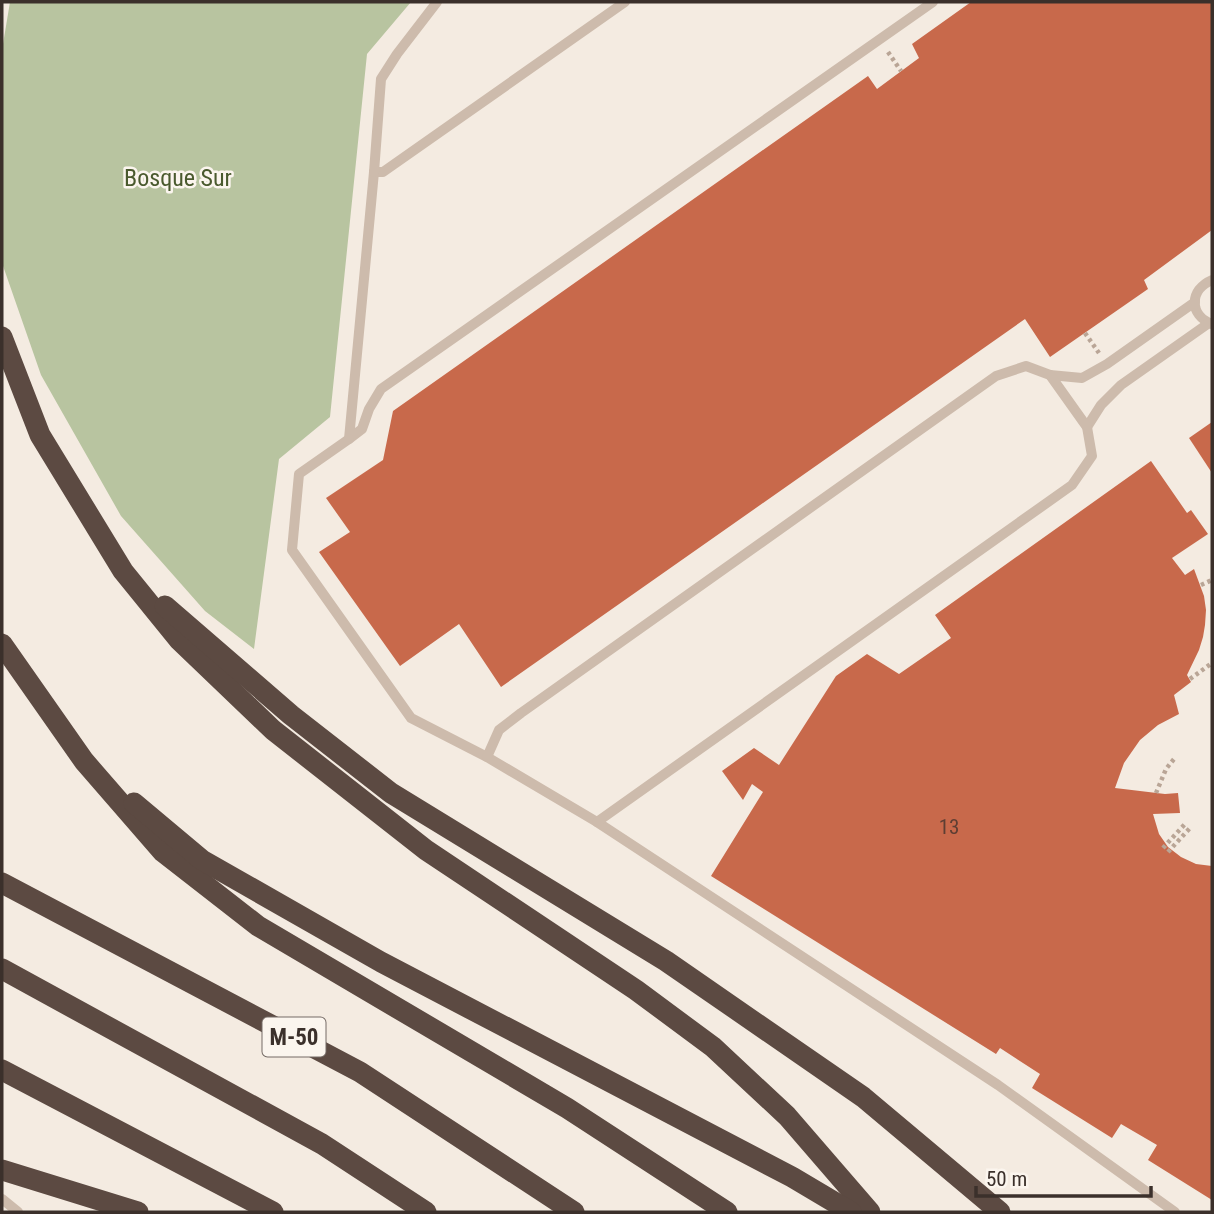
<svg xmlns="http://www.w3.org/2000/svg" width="1214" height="1214" viewBox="0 0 1214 1214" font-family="'Roboto Condensed',sans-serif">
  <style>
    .green { fill: #b8c4a0 }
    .building { fill: #c8694b }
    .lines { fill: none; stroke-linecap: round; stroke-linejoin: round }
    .path { stroke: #b9a596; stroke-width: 4.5; stroke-dasharray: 3.5 3.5; stroke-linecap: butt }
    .lane { stroke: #cdbbac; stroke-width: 10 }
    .highway { stroke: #5c4a42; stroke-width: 21 }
    .labels { text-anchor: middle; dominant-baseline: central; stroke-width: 5; stroke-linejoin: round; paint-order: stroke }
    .number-label { font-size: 21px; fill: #5e3e33 }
    .shield { fill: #fbf5ee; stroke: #756b66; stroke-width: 2 }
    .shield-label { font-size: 23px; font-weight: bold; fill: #3b302b }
    .park-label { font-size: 24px; fill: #4a5a2e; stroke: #fbf5ee }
  </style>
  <rect width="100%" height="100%" fill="#f4ebe1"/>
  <path class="green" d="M10,2H411L367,54L330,417L279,459L254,649L205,611L121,516L41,375L2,263V50Z"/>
  <g class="building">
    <path d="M971,2H1212V230L1144,280L1148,289L1050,357L1025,319L501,687L459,624L400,666L319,552L350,532L326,498L383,460L393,411L868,76L877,89L919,58L912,44Z"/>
    <path d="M1212,422V473L1189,438Z"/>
    <path d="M1151,461L1187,513L1191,510L1208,534L1172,558L1185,575L1194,569L1204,596L1206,610L1205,625L1203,637L1199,650L1187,675L1191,682L1174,695L1179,714L1158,725L1140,740L1124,763L1115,788L1165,794L1178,793L1180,813L1153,814L1159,834L1168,847L1181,857L1196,864L1212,866V1200L1148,1160L1157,1145L1121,1124L1112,1138L1032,1088L1040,1074L1000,1048L996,1054L711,876L763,792L752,784L743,800L722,771L754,748L779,765L836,676L867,654L899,674L951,638L935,615Z"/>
  </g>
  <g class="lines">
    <g class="path">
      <path d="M888,52L901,71"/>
      <path d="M1085,333L1099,353"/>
      <path d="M1201,585L1212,580"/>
      <path d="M1190,679L1212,663"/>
      <path d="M1156,793L1166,769L1174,759"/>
      <path d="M1163,848L1185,824"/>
      <path d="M1168,852L1190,828"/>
    </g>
    <g class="lane">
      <path d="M625,2L383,172H374L349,439L362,429L369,409L381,389L933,2"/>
      <path d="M374,172L381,79L397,54L437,2"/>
      <path d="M1212,280C1189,290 1189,315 1212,324"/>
      <path d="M1050,375L1082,378L1107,364L1195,302"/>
      <path d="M1087,427L1101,405L1121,385L1209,323"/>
      <path d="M349,439L299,474L292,550L411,718L487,757L597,822L998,1085L1175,1212"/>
      <path d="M487,757L499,730L521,713L996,376L1026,366L1050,375L1087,427L1092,456L1072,485L597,822"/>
      <path d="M2,1199L18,1212"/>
    </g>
    <g class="highway">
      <path d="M2,337L40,435L123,571L179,640L273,730L426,850L636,990L713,1047L787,1116L870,1212"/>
      <path d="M165,606L291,715L391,793L666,961L863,1097L1000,1212"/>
      <path d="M2,644L84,761L163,852L258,926L567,1108L727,1212"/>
      <path d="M134,803L202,860L381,962L792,1177L851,1212"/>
      <path d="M2,883L360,1072L574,1212"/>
      <path d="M2,969L322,1144L426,1212"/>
      <path d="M2,1070L273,1212"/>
      <path d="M2,1170L138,1212"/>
    </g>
  </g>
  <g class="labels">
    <g class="number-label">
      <text x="949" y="827">13</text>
    </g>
    <rect class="shield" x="262.5" y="1017.5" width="63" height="39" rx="5"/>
    <g class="shield-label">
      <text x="294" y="1037">M-50</text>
    </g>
    <g class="park-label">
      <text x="178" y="178">Bosque Sur</text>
    </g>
  </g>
  <rect width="1214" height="1214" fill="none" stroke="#3b302b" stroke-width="7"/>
  <path d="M976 1186v10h175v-10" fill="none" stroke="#3b302b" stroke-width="3.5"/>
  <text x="986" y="1186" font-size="21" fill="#3b302b" stroke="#fbf5ee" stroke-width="5" paint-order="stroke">50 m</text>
</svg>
